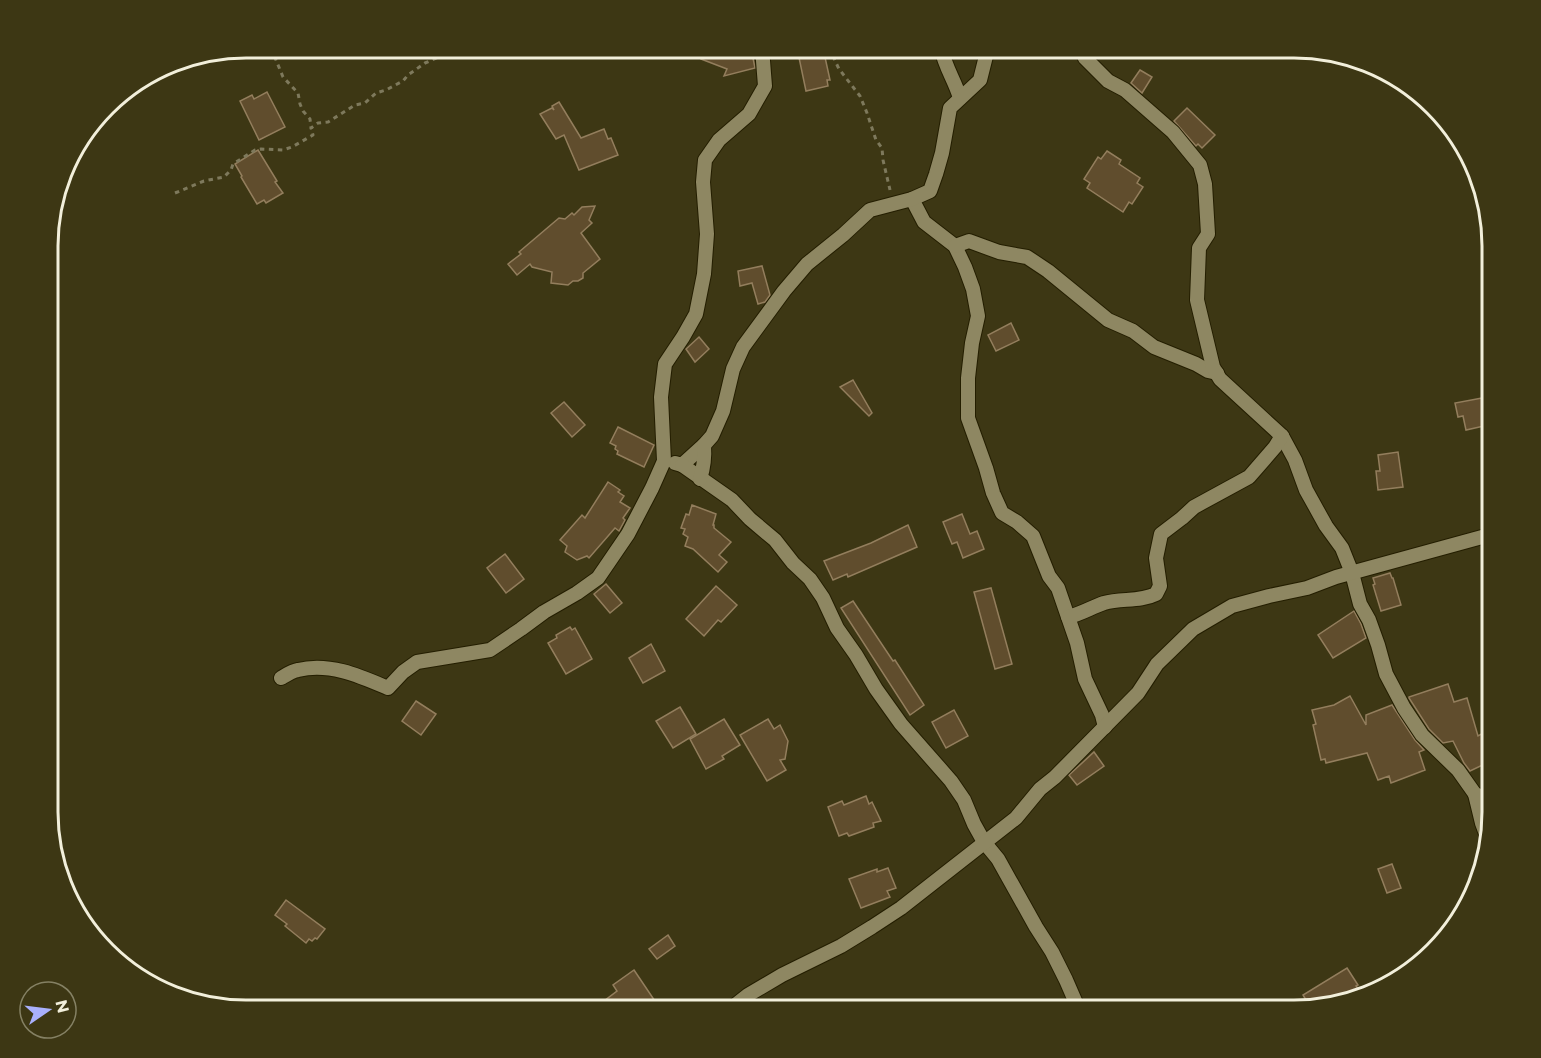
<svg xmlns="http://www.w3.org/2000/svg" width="1541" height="1058" viewBox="0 0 1541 1058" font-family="Montserrat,sans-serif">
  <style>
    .building { fill: #604d2d; stroke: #937e5d; stroke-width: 1.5 }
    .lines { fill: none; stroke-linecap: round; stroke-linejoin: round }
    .minor-casing { stroke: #241e00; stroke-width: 16 }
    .path { stroke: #7e795c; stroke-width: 3; stroke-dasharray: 4.5 4.5; stroke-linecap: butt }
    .minor { stroke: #8e8762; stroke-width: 14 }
    .rim { fill: none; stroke: #f2efdb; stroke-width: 3 }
  </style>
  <rect width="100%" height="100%" fill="#3d3714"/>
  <g class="building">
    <path d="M705,48H722L729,51L751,48L755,68L724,76L727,69L701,59Z"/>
    <path d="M797,48H823L830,80H827L828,86L806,91Z"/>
    <path d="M1140,70L1152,77L1142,93L1131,83Z"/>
    <path d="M267,92L285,127L259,140L240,101L252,95L254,99Z"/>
    <path d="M559,102L581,138L604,129L608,139L611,138L618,155L579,170L564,135L556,139L540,114L552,108L554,110L552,106Z"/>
    <path d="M1187,108L1215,135L1202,148L1198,144L1196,146L1174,121Z"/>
    <path d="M258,150L277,181L275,182L283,193L266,203L264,200L257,204L241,177L242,176L235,164Z"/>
    <path d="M1107,151L1121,160L1119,164L1140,178L1137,183L1143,187L1132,204L1129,202L1123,212L1087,188L1090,183L1084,179L1098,157L1101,159Z"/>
    <path d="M595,206L589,220L592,223L581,233L600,259L583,273V278L578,281H573L568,285L551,283L552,272L532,267L530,264L517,275L508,264L521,254L519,252L559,218L565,219L572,213L574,215L582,207Z"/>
    <path d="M762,266L770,295L765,302L758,304L752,283L740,286L738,271Z"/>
    <path d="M1011,323L1019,340L996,351L988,335Z"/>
    <path d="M699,337L709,349L695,362L686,349Z"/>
    <path d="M853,380L872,413L869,416L840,387Z"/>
    <path d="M1493,396V424L1466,430L1463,416L1458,417L1455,403Z"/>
    <path d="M564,402L585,425L572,437L551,413Z"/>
    <path d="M618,427L654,445L644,467L617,454L618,451L615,449L616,446L610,443Z"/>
    <path d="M1398,452L1403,487L1378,490L1376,471H1380L1378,455Z"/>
    <path d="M608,482L620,490L618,492L624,496L620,502L630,508L623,518L625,520L619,531L615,528L589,558L587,556L577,560L565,552L567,546L560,540L582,515L585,518Z"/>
    <path d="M692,505L716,514L713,525H714V528L731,542L719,555L727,562L718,572L693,549L685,546L688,537L683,534L685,529L681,528L686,514L689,515Z"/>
    <path d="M962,514L970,534L977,531L984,549L963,558L957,542L952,544L943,522Z"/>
    <path d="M908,525L917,547L848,577L847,574L833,580L824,561L871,543Z"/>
    <path d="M505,554L524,579L506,593L487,568Z"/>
    <path d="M1390,573L1392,578H1393L1401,605L1381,611L1373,585L1375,584L1373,578Z"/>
    <path d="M606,584L622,603L610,613L594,594Z"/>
    <path d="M716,586L737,605L721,622L718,620L704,636L686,619Z"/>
    <path d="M991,588L1012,664L995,669L974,592Z"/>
    <path d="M853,601L893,661L895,660L924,705L910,715L841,608Z"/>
    <path d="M1354,611L1361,624L1366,638L1333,658L1318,635Z"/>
    <path d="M570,627L572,630L575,628L592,659L566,674L548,643L557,638L556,635Z"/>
    <path d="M651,644L665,671L643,683L629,658Z"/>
    <path d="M1448,684L1454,702L1467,698L1478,736L1489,730L1493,737V760L1470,771L1464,763L1453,741L1443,743L1429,729L1409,698V697Z"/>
    <path d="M1350,696L1366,725V715L1392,705L1415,740L1424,750L1419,752L1425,770L1391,783L1389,776L1378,780L1367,753L1326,763L1325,759L1321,760L1313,725L1316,724L1312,710L1334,705Z"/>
    <path d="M416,701L436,714L421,735L402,721Z"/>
    <path d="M680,707L696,734L673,748L656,721Z"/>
    <path d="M954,710L968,736L946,748L932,722Z"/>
    <path d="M724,719L740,745L722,756L724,759L706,769L690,739Z"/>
    <path d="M768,719L774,729L780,725L788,741L785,759L780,760L786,770L767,781L740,735Z"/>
    <path d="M1094,752L1104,766L1077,785L1069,775Z"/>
    <path d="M866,796L869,804L872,802L881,821L873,823L874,827L849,836L847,833L839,836L828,807L842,801L844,805Z"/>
    <path d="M1392,864L1401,888L1387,893L1378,869Z"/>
    <path d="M888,868L896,888L887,891L890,897L861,908L849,879L877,869V872Z"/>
    <path d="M286,900L325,929L317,939L315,938L312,941L309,939L306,943L285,926L287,924L275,915Z"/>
    <path d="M668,935L675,946L657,959L649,949Z"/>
    <path d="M1347,968L1358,985L1356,986L1362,994L1311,1006L1309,1005L1303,995Z"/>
    <path d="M634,970L661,1010H592L617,991L613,985Z"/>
  </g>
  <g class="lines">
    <defs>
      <g id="minor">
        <path d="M941,48C945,67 955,81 960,98"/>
        <path d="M912,199L924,222L955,246L965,267L973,289L978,316L972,343L968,378V418L986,468L993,493L1002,513L1017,522L1033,536L1049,576L1058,588L1077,643L1085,679L1102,715L1105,727"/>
        <path d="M955,246L969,241L999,252L1027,257L1048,271L1108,320L1133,331L1154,347L1196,364L1208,371L1217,373"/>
        <path d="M1282,436L1295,460L1306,490L1326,526L1342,548L1352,573L1360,604L1369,620L1378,645L1386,674L1404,708L1422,735L1458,770L1475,794L1493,801"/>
        <path d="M675,463L682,465L704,445L712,436L723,411L733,369L743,347L784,291L807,264L843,235L870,210L912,199L930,191L936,174L942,153L950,108L980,80L988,48"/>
        <path d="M682,465L732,500L750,519L775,540L793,563L810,579L823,598L837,628L856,655L876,689L901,724L951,781L964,800L974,824L984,842L998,859L1036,927L1052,952L1066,980L1079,1010"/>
        <path d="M700,479C704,467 705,458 704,445"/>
        <path d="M1068,617C1081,614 1092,607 1104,603C1121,598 1140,602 1156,594L1160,586L1156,558L1161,534L1182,518L1194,507L1249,477L1275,447L1282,436L1220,379L1213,367L1197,300L1199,248L1208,234L1205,184L1200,165L1173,132L1125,90L1108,81L1085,58L1080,48"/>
        <path d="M281,678C286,675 292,671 298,670C329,662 360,676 388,688L403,672L417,662L490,650L521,629L544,612L577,593L598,578L628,534L652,488L664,461L661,397L665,364L683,337L696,314L704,274L707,234L703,182L705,160L719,140L749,114L765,86L762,48"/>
        <path d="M1475,794L1482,823L1489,842"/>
        <path d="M729,1010L748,995L782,975L841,946L872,927L901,908L1016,818L1040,789L1055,777L1138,693L1157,664L1193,629L1232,606L1269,596L1307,588L1336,577L1493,534"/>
      </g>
    </defs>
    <use href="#minor" class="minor-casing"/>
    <g class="path">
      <path d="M271,48L283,77L298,93L300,104L303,111L310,119L311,128L318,123L328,122L355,105L365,103L376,93L386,90L403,81L408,75L425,63L460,48"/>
      <path d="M829,48L839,69L860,96L867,113L876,140L882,148L883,160L890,190"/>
      <path d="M175,193L204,181L224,177L231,170L233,164L255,150L261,149L283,150L292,147L313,135L311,128"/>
    </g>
    <use href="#minor" class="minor"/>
  </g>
  <path d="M0 0H1541V1058H0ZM246 58H1294A188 188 0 0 1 1482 246V812A188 188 0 0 1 1294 1000H246A188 188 0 0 1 58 812V246A188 188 0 0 1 246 58Z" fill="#3d3714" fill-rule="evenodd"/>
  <path class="rim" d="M246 58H1294A188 188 0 0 1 1482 246V812A188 188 0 0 1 1294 1000H246A188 188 0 0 1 58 812V246A188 188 0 0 1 246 58Z"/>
  <g transform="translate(48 1010) rotate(76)"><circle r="28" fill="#3d3714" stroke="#858164" stroke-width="1.5"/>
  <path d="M0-4.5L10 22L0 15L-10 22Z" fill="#a9b0fc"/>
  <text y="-9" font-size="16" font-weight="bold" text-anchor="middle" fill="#f2efdb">N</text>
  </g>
</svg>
